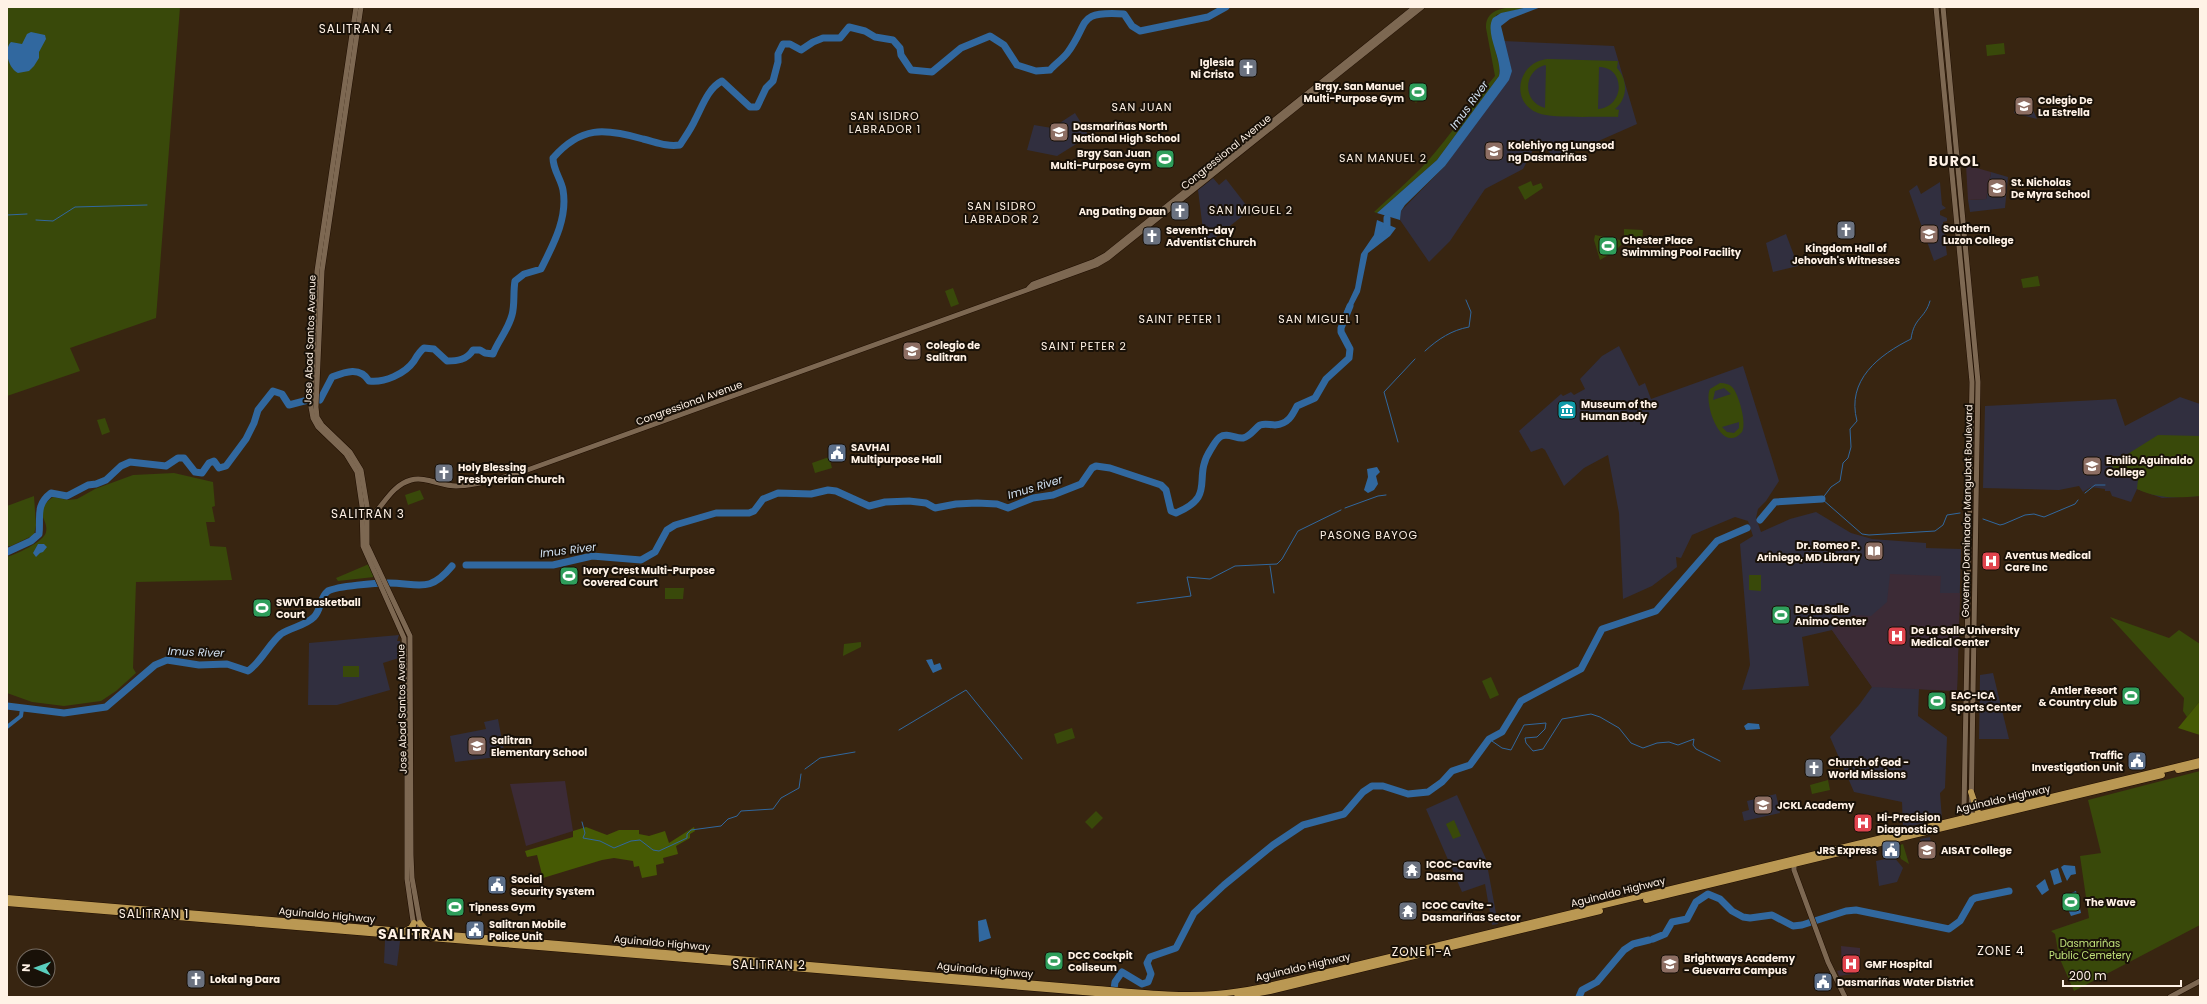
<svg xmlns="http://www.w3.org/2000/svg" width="2207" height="1004" viewBox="0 0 2207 1004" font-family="Poppins,sans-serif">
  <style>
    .education { fill: #312f3f }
    .medical { fill: #3c2b36 }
    .green { fill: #39490a; fill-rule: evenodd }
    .forest { fill: #465a04 }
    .water { fill: #31689f }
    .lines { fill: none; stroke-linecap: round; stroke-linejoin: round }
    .stream { stroke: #31689f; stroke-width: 1 }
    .canal { stroke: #31689f; stroke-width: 4 }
    .river { stroke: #31689f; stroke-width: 7 }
    .secondary-casing { stroke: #1f0e00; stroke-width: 6 }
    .highway-casing { stroke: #1f0e00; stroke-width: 7 }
    .secondary { stroke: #7d6852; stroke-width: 5 }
    .highway { stroke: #ba9853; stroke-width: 6 }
    .labels { text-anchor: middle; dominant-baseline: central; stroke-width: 4; stroke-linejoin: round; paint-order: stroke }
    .poi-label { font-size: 10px; font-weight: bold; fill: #fff2e6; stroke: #191108; text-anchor: start }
    .street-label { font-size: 10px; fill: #fff2e6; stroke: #191108 }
    .park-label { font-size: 10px; fill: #bfe079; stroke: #191108 }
    .water-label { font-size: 11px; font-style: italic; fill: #d1e0f0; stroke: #191108 }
    .neighbourhood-label { font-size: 11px; letter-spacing: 1px; fill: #fff2e6; stroke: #191108 }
    .quarter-label { font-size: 12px; letter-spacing: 1px; fill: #fff2e6; stroke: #191108 }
    .district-label { font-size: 14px; font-weight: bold; letter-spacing: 1px; fill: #fff2e6; stroke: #191108 }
  </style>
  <rect width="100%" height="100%" fill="#382511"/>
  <g class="education">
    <path d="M1503,41L1614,46L1637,124L1560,158L1551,154L1547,150H1533L1523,169L1485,189L1450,241L1429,262L1400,220L1401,211L1445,166L1512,71Z"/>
    <path d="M2019,97L2028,99L2037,119L2014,113Z"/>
    <path d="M1075,113L1089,136L1057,156L1027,150L1034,125L1052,128Z"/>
    <path d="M1991,172L2008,177L2005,208L1970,212L1968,200L1986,199Z"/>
    <path d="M1213,178L1219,185L1226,179L1250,210L1205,246L1198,190Z"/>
    <path d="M1940,182L1942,205L1946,208L1940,211V215L1947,218V221L1943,222L1947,255L1934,261L1909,191L1917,185L1921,194Z"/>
    <path d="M1786,234L1798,266L1773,272L1766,243Z"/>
    <path d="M1619,346L1639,386L1645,383L1651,399L1743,366L1779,481L1766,501L1758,509L1756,518L1761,532L1790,519L1816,512L1851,533L1872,539L1926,543V548L1961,549L1957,691L1919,689L1918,716L1947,737L1945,788L1940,793L1942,819L1903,828L1902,802L1854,792L1830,737L1859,705L1872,687L1832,630L1802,637L1809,686L1742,690L1750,665L1740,544L1753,536L1748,521L1735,517L1692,535L1681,558L1676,557L1677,567L1652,586L1623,599L1619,513L1608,455L1584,468L1564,486L1545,450L1542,448L1531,452L1519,431L1561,394L1563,396L1571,392L1574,395L1585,389L1580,379L1602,356Z"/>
    <path d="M2180,397L2200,404V496L2162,498L2137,489L2131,502L2112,496L2110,491H2105V489L2091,487L2083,492L2079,486L2059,490L1983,488L1985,406L2116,399L2125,426Z"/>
    <path d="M399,635L397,641H400L402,657L383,663L390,690L337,705H308L309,643Z"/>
    <path d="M1993,673L2009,739H1979L1980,675Z"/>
    <path d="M498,719L505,756L455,762L450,736L486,729L484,722Z"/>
    <path d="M1776,794L1780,813L1744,821L1742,812L1749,810L1747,801Z"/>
    <path d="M1457,795L1486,859L1498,924L1492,925L1485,884L1462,892L1426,809Z"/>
    <path d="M1930,837L1934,858L1925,860L1920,839Z"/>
    <path d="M1894,857L1903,868L1897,882L1879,886L1876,861Z"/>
    <path d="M385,940L400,941L397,966L384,963Z"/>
    <path d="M1669,956L1679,961L1666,970L1663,966Z"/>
  </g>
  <g class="medical">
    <path d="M1966,165L1991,172L1986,199L1968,200Z"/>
    <path d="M1890,574L1941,576L1940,593H1960L1957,691L1872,687L1832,630L1853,615L1871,616L1887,602Z"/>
    <path d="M565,781L573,831L526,846L510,784Z"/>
    <path d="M1841,946L1860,948V973L1839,976L1837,971L1842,970Z"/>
  </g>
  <g class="green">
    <path d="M7,7H180L156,318L70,348L80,371L7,396Z"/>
    <path d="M1528,7L1496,15L1494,45L1499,65V76L1437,160L1377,213L1374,212C1391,196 1410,180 1426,163C1451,135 1471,104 1495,76L1486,28C1485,6 1511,7 1528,7Z"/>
    <path d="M2004,43L2005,54L1987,56L1986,45Z"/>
    <path d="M1547,59L1618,61L1617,68C1628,80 1628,98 1615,109L1619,110L1618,117C1600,116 1553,119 1538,113C1509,102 1518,62 1547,59ZM1545,65L1546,66L1545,108C1522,102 1523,71 1545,65ZM1599,67C1626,67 1625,107 1598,109Z"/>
    <path d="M1420,83L1428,90L1416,103L1408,95Z"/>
    <path d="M1171,151L1175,162L1159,168L1155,157Z"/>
    <path d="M1531,181L1533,186L1541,183L1543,188L1525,200L1518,187Z"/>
    <path d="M1624,229L1643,230L1642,240L1624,239Z"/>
    <path d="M1595,235L1625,241L1615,251L1600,260L1594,240Z"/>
    <path d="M2038,276L2040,286L2023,288L2021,279Z"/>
    <path d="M953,288L959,304L951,307L945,291Z"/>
    <path d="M1720,383C1725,383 1729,384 1732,387C1739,394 1747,424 1742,432C1721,456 1703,402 1710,389ZM1724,388L1731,394L1713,400L1715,391ZM1739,422V428L1734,433L1727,432L1722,427Z"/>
    <path d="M105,418L110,432L102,435L97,420Z"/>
    <path d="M2158,435L2200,436V496C2177,498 2158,499 2137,489L2138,479L2112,467L2123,457Z"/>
    <path d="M829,457L832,468L815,473L812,463Z"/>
    <path d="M174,473L213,482L215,506L212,507L215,522H206L210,546L226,547L232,580L136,582L133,668L136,673L116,691L101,701L64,706L32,702L7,693V557C16,554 44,542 46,532C49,518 31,513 53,497L68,500L77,499L95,489L133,475Z"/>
    <path d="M420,490L424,499L408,505L405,495Z"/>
    <path d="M34,496L36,525L34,535L11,546H7V506Z"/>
    <path d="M369,564L374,577L338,581L336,578Z"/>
    <path d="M561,571H578V581L561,582Z"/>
    <path d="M1749,575H1761V591L1749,590Z"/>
    <path d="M665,588H684L683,599H665Z"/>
    <path d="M256,599L268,600V617H256Z"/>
    <path d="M2110,617L2169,638L2179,630L2200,644V701L2187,717L2183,711L2184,698Z"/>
    <path d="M861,642V647L843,656L844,644Z"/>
    <rect x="343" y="666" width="16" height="11"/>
    <path d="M1491,677L1499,695L1490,699L1482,681Z"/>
    <path d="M1072,728L1075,738L1057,744L1054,734Z"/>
    <path d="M2200,771V925L2074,991L2059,957L2055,934L2051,931L2089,918L2080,856L2101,853L2088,800Z"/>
    <path d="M1828,780L1830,790L1812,794L1810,785Z"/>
    <path d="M1096,811L1103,818L1092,829L1085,822Z"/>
    <path d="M1454,820L1461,836L1453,839L1446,824Z"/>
    <path d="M1903,844L1909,864L1901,859L1897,846Z"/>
  </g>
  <g class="forest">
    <path d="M2200,701V735L2178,728Z"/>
    <path d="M586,827L607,835L619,830H639V834L649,836L665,831L669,843L694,827L695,831L690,834V838L676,846L678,854L663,858L664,863L656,865L657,875L642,878L639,866L634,867L633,861L614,858L602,860L543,878L537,855L527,857L525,851L573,837V831Z"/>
  </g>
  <g class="water">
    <path d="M1528,7H1541L1510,19L1501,26L1512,71L1509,80L1445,166L1405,205L1401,211L1400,220L1377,213L1437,160L1499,76C1503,59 1484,33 1493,18L1501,13Z"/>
    <path d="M31,32L45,35L46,39L39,52V58L34,66L29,71L18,73C9,69 3,50 11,42L22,44L27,34Z"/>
    <path d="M1377,220L1396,228L1390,236L1368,253L1360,292L1348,315L1344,312L1355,288L1361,254L1374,235Z"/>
    <path d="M1377,467L1380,472L1376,476L1378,484L1374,490L1368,493L1364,490L1368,477L1367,469Z"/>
    <path d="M38,544H44L47,547L43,552L40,553L36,557L33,553Z"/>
    <path d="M932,659L934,665L940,663L942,669L933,673L926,660Z"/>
    <path d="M2136,687L2140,700L2125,704L2122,692Z"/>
    <path d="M1748,723L1759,724L1760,729L1746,730L1744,726Z"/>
    <path d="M2064,865L2075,866L2076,874L2071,875L2067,881L2061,867Z"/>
    <path d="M2058,868L2062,882L2054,885L2050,871Z"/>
    <path d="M2045,879L2049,890L2042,895L2036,886Z"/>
    <path d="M2076,891L2081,913L2071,916L2062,897Z"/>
    <path d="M986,919L991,938L979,942L978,921Z"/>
  </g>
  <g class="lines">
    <g class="stream">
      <path d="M7,215L27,214"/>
      <path d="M36,220L53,221L75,207L147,205"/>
      <path d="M1930,301C1925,319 1914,317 1911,339C1879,355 1846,380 1857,421L1850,429L1851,447L1848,458L1843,463L1840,481L1831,487L1822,499L1862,534L1869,535L1935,531L1943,525L1947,515L1960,513"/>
      <path d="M1425,351C1438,339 1452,330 1469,327L1471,312L1466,300"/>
      <path d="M1398,442L1384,392L1415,359"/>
      <path d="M2085,493L2095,485H2105"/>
      <path d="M1345,508L1378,496L1386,495"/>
      <path d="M1983,519L2000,525L2004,524L2025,515L2034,514L2044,517L2075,504L2078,500"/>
      <path d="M1270,566L1274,593"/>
      <path d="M1137,603L1191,596L1187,577L1210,579L1235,566L1277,564L1282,559L1298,531L1341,510"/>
      <path d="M899,730L966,690L1022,759"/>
      <path d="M1489,739L1502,748L1511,750L1524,725L1546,723L1545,729L1537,737L1525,738L1526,743L1533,751L1543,749L1562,719L1591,714L1600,717L1619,728L1631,743L1643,748L1657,743L1669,742L1678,745L1694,739L1693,745L1696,749L1720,761"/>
      <path d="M805,769L820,758L855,752"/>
      <path d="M582,822L585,833L583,838L600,841L614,848L631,841L640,840L653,850L659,851L687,838V834L691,830L721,826L728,819L737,816L741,811L773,809L781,798L799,788L801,774"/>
      <path d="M1649,940H1650"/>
    </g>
    <path class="canal" d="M7,727L21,716L22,709"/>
    <g class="river">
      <path d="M1384,233L1387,225V218"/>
      <path d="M320,400L332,377C345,372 360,366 369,381C384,383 405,374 414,361C417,356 419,352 424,348L434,349L447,361C457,361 467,360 473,350H480L485,353L493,354C498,341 508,330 512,315C515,305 513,292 515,281L524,274L541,269C553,245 568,218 563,190C561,179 553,170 553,158C581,126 604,128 643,139C656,142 666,147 680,145C685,137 691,129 695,120C702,107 708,88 722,81L750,107H757L766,88L773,81L778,62V54L783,44H790L801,50L813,42L823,38H840L849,27L865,31L875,37L893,40L900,48L901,55L911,70L932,72L961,48L990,36L1004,45L1017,65L1036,71L1050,70C1055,64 1063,59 1068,52C1090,22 1076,11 1124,14L1132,26L1140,31L1208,17L1226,7"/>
      <path d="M1760,520L1775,502L1822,499"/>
      <path d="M7,552L31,541L39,534C41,517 35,505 51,493L67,496L88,485L96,484L106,480L121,466L130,462L166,466L178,458H184L195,472L202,473L209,463L214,461L219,468L226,466L246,439L254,423L258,410L273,391L282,394L289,405L308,400"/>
      <path d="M466,565H553L592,556L641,560L655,552L667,530L675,525L716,513H749L754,511L763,499L778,493L811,494L828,490L836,491L869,506L885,502L909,501L926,503L935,508L956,504L977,503L997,504L1008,508L1033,498L1053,495L1081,484L1092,468L1096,466L1110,468L1161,485L1166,490L1171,511L1176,513C1218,495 1191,479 1211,449C1213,446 1216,440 1220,437C1227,432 1236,439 1243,438C1251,436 1254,429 1260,425C1266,423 1270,425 1275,425C1288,424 1292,416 1297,406L1315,398L1326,379L1349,358L1350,349L1341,332V328L1350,306"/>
      <path d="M7,706L64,713L106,707L155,665L167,660L199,665L227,664L248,671C262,661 268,645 281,634C291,627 305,626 314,617C322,609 319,598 328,591C338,586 376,583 388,583C419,583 429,594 452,566"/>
      <path d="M1653,939L1665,934L1672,922L1687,919L1696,902L1708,894L1720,899L1732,911L1743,917L1750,918L1772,915L1793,926L1802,925L1846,911L1856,910L1949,929L1960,921L1972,900L1975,898L2009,891"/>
      <path d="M1114,989L1115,982L1122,972L1142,984L1148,982L1151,974L1147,963L1150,957L1176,948L1194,913L1224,885L1273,845L1303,825L1344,814L1363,792L1372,786H1383L1408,794L1428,792L1442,782L1452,771L1470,765L1489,739L1502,732L1521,701L1581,669L1602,629L1656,611L1717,541L1747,528"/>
      <path d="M1579,997L1582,990L1597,982L1624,950L1633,944L1649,940"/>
    </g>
    <defs>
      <g id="secondary">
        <path d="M356,7L317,271L311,407L313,418L318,427L346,454L357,472L362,506L363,546L404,638L407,741V879L415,935"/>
        <path d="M361,7L322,271L316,407L317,417L322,425L350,452L361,470L367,506V545L410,636L411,855L412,878L420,923L418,936"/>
        <path d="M1936,7L1972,382L1964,808L1965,818L1968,822L1971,817L1978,382L1943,7"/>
        <path d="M1029,288L1033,284L1095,261L1106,255L1415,7"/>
        <path d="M363,519C380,518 386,487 411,480C425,476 441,486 456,486C476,486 499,478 519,473L1096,265L1108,258L1422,7"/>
        <path d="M1794,862V870L1828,962L1845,997"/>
        <path d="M2170,997L2200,981"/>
      </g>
      <g id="highway">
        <path d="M2178,770L2200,765"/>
        <path d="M1971,792L1979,815"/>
        <path d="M7,898L1097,989C1136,992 1176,997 1216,994C1257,991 1296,979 1336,970L2200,761"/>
        <path d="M1646,900L2162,775"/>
        <path d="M7,903L406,936"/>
        <path d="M420,923L425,929L431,931"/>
        <path d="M405,931L411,928L414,923"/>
        <path d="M431,938L1144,997"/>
        <path d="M1237,997L1270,991L1600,911"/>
      </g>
    </defs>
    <use href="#secondary" class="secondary-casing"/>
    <use href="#highway" class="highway-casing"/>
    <use href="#secondary" class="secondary"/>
    <use href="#highway" class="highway"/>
  </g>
  <defs>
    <symbol id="church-square" viewBox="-11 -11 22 22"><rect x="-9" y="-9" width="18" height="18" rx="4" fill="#6b7280" stroke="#191108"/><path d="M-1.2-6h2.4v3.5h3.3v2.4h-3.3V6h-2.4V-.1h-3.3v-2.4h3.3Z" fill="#fff"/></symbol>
    <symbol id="stadium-square" viewBox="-11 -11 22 22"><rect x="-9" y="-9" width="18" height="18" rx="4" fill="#2e9e5b" stroke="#191108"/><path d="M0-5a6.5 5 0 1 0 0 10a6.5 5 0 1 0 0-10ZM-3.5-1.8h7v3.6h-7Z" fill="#fff"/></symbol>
    <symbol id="school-square" viewBox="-11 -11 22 22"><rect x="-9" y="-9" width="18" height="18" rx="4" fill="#8d6e63" stroke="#191108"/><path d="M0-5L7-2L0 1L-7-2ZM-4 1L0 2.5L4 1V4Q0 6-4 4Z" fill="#fff"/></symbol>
    <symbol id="university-square" viewBox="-11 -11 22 22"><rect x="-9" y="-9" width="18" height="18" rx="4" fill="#8d6e63" stroke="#191108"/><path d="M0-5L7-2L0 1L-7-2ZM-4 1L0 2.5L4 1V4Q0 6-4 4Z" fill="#fff"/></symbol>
    <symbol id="museum-square" viewBox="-11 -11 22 22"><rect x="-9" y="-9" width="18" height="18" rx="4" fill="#0f9aa8" stroke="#191108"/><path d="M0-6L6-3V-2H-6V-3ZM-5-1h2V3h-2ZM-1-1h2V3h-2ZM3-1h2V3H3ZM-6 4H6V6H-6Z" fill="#fff"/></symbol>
    <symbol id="civic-square" viewBox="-11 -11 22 22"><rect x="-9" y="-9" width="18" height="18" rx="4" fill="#5c6f8a" stroke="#191108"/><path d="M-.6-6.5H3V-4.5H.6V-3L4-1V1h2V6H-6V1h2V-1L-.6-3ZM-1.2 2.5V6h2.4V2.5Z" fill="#fff"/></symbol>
    <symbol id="library-square" viewBox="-11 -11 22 22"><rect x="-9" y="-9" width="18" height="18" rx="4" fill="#8d6e63" stroke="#191108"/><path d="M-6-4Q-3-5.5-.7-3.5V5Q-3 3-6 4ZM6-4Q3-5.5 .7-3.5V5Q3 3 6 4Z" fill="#fff"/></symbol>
    <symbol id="hospital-square" viewBox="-11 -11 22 22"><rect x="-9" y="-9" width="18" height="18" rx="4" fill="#e0444e" stroke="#191108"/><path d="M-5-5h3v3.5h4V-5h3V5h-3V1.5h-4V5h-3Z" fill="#fff"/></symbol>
    <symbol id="temple-square" viewBox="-11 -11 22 22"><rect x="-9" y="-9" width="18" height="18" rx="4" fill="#6b7280" stroke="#191108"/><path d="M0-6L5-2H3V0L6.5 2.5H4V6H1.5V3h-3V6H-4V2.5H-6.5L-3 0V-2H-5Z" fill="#fff"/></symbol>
  </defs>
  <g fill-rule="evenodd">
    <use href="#church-square" x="1237" y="57" width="22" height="22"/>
    <use href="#stadium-square" x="1407" y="81" width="22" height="22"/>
    <use href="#school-square" x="2013" y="95" width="22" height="22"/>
    <use href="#school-square" x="1048" y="121" width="22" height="22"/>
    <use href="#university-square" x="1483" y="140" width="22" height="22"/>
    <use href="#stadium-square" x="1154" y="148" width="22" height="22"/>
    <use href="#school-square" x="1986" y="177" width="22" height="22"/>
    <use href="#church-square" x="1169" y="200" width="22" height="22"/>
    <use href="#church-square" x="1835" y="219" width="22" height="22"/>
    <use href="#university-square" x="1918" y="223" width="22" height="22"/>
    <use href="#church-square" x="1141" y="225" width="22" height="22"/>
    <use href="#stadium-square" x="1597" y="235" width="22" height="22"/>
    <use href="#university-square" x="901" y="340" width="22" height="22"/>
    <use href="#museum-square" x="1556" y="399" width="22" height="22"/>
    <use href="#civic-square" x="826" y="442" width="22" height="22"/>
    <use href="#university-square" x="2081" y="455" width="22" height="22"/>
    <use href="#church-square" x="433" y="462" width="22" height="22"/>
    <use href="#library-square" x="1863" y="540" width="22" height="22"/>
    <use href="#hospital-square" x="1980" y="550" width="22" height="22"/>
    <use href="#stadium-square" x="558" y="565" width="22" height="22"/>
    <use href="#stadium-square" x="251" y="597" width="22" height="22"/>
    <use href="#stadium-square" x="1770" y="604" width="22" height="22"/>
    <use href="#hospital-square" x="1886" y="625" width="22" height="22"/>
    <use href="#stadium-square" x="2120" y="685" width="22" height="22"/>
    <use href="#stadium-square" x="1926" y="690" width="22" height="22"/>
    <use href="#school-square" x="466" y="735" width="22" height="22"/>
    <use href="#civic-square" x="2126" y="750" width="22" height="22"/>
    <use href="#church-square" x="1803" y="757" width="22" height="22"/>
    <use href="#school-square" x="1752" y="794" width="22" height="22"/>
    <use href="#hospital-square" x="1852" y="812" width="22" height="22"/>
    <use href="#civic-square" x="1880" y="839" width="22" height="22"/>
    <use href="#university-square" x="1916" y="839" width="22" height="22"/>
    <use href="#temple-square" x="1401" y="859" width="22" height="22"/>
    <use href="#civic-square" x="486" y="874" width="22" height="22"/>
    <use href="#stadium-square" x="2060" y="891" width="22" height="22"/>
    <use href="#stadium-square" x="444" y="896" width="22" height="22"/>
    <use href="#temple-square" x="1397" y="900" width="22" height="22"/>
    <use href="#civic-square" x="464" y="919" width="22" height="22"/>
    <use href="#stadium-square" x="1043" y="950" width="22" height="22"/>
    <use href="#school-square" x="1659" y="953" width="22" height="22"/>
    <use href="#hospital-square" x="1840" y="953" width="22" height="22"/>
    <use href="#church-square" x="185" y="968" width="22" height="22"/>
    <use href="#civic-square" x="1812" y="971" width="22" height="22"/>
  </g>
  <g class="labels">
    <g class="poi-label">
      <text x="1234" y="62" text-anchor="end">Iglesia<tspan x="1234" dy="12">Ni Cristo</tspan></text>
      <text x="1404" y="86" text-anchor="end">Brgy. San Manuel<tspan x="1404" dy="12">Multi-Purpose Gym</tspan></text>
      <text x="2038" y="100">Colegio De<tspan x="2038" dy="12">La Estrella</tspan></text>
      <text x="1073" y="126">Dasmariñas North<tspan x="1073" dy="12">National High School</tspan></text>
      <text x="1508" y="145">Kolehiyo ng Lungsod<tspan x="1508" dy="12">ng Dasmariñas</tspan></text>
      <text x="1151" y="153" text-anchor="end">Brgy San Juan<tspan x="1151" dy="12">Multi-Purpose Gym</tspan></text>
      <text x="2011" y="182">St. Nicholas<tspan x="2011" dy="12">De Myra School</tspan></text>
      <text x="1166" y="211" text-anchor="end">Ang Dating Daan</text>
      <text x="1943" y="228">Southern<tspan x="1943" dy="12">Luzon College</tspan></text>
      <text x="1166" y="230">Seventh-day<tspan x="1166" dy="12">Adventist Church</tspan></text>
      <text x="1622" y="240">Chester Place<tspan x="1622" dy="12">Swimming Pool Facility</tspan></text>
      <text x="1846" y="248" text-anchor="middle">Kingdom Hall of<tspan x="1846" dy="12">Jehovah's Witnesses</tspan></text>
      <text x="926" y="345">Colegio de<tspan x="926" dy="12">Salitran</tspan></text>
      <text x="1581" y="404">Museum of the<tspan x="1581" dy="12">Human Body</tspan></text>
      <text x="851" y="447">SAVHAI<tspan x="851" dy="12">Multipurpose Hall</tspan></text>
      <text x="2106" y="460">Emilio Aguinaldo<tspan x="2106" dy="12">College</tspan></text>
      <text x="458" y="467">Holy Blessing<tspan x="458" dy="12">Presbyterian Church</tspan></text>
      <text x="1860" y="545" text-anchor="end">Dr. Romeo P.<tspan x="1860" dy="12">Ariniego, MD Library</tspan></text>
      <text x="2005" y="555">Aventus Medical<tspan x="2005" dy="12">Care Inc</tspan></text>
      <text x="583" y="570">Ivory Crest Multi-Purpose<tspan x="583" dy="12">Covered Court</tspan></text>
      <text x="276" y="602">SWV1 Basketball<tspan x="276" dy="12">Court</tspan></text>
      <text x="1795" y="609">De La Salle<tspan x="1795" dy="12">Animo Center</tspan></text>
      <text x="1911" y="630">De La Salle University<tspan x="1911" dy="12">Medical Center</tspan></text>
      <text x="2117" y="690" text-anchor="end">Antler Resort<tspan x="2117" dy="12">&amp; Country Club</tspan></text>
      <text x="1951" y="695">EAC-ICA<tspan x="1951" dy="12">Sports Center</tspan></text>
      <text x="491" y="740">Salitran<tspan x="491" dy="12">Elementary School</tspan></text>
      <text x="2123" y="755" text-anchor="end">Traffic<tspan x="2123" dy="12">Investigation Unit</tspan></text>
      <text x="1828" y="762">Church of God -<tspan x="1828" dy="12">World Missions</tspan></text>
      <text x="1777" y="805">JCKL Academy</text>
      <text x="1877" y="817">Hi-Precision<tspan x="1877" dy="12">Diagnostics</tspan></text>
      <text x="1877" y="850" text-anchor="end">JRS Express</text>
      <text x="1941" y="850">AISAT College</text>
      <text x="1426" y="864">ICOC-Cavite<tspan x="1426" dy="12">Dasma</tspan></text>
      <text x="511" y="879">Social<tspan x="511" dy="12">Security System</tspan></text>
      <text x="2085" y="902">The Wave</text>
      <text x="1422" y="905">ICOC Cavite -<tspan x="1422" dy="12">Dasmariñas Sector</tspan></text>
      <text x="469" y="907">Tipness Gym</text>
      <text x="489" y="924">Salitran Mobile<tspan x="489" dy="12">Police Unit</tspan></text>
      <text x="1068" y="955">DCC Cockpit<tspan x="1068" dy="12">Coliseum</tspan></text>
      <text x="1684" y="958">Brightways Academy<tspan x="1684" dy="12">- Guevarra Campus</tspan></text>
      <text x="1865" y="964">GMF Hospital</text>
      <text x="210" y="979">Lokal ng Dara</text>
      <text x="1837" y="982">Dasmariñas Water District</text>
    </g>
    <g class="street-label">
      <text transform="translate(1226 152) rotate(-39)">Congressional Avenue</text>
      <text transform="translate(310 340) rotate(-88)">Jose Abad Santos Avenue</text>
      <text transform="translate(689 403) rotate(-20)">Congressional Avenue</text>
      <text transform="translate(1967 511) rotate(-89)">Governor Dominador Mangubat Boulevard</text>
      <text transform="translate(402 709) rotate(-91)">Jose Abad Santos Avenue</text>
      <text transform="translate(2003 799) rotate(-13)">Aguinaldo Highway</text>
      <text transform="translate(1618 892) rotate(-14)">Aguinaldo Highway</text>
      <text transform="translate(327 915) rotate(5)">Aguinaldo Highway</text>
      <text transform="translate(662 943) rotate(5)">Aguinaldo Highway</text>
      <text transform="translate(1303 967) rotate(-13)">Aguinaldo Highway</text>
      <text transform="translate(985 970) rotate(5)">Aguinaldo Highway</text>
    </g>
    <g class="park-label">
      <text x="2090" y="943">Dasmariñas<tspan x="2090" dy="12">Public Cemetery</tspan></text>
    </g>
    <g class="water-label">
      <text transform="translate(1469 105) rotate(-54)">Imus River</text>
      <text transform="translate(1035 487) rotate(-17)">Imus River</text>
      <text transform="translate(568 550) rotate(-7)">Imus River</text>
      <text transform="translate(196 652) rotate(2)">Imus River</text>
    </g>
    <g class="neighbourhood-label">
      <text x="1142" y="107">SAN JUAN</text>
      <text x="885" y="116">SAN ISIDRO<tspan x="885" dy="13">LABRADOR 1</tspan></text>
      <text x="1383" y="158">SAN MANUEL 2</text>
      <text x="1002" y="206">SAN ISIDRO<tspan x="1002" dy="13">LABRADOR 2</tspan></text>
      <text x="1251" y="210">SAN MIGUEL 2</text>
      <text x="1180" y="319">SAINT PETER 1</text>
      <text x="1319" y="319">SAN MIGUEL 1</text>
      <text x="1084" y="346">SAINT PETER 2</text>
      <text x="1369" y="535">PASONG BAYOG</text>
    </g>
    <g class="quarter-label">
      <text x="356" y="28">SALITRAN 4</text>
      <text x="368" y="513">SALITRAN 3</text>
      <text x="154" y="913">SALITRAN 1</text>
      <text x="2001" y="950">ZONE 4</text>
      <text x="1422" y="951">ZONE 1-A</text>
      <text x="769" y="964">SALITRAN 2</text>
    </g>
    <g class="district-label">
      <text x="1954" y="161">BUROL</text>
      <text x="416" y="934">SALITRAN</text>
    </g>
  </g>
  <rect width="2207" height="1004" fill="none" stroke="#fff2e6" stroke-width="16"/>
  <g transform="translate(36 968) rotate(272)"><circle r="19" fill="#191108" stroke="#756b61"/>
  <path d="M0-3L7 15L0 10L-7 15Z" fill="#5acebd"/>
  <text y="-6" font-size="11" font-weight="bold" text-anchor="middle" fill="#fff2e6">N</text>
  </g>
  <path d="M2063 980v6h118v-6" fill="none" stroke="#fff2e6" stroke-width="2"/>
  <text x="2069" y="980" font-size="12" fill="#fff2e6" stroke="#191108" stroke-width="3" paint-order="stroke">200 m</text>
</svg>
